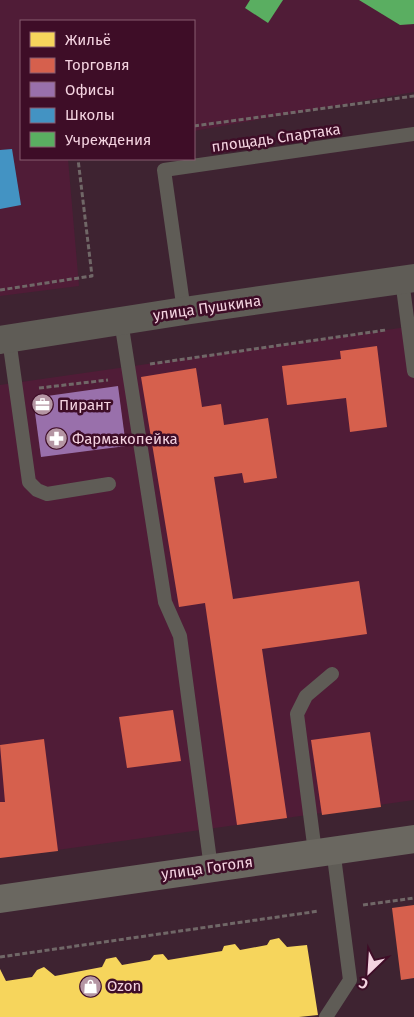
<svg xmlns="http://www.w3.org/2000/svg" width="414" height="1017" viewBox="0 0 414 1017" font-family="'Fira Sans',sans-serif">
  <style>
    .built { fill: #501c37 }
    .homes { fill: #f6d55c }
    .shops { fill: #d6604d }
    .offices { fill: #9970ab }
    .schools { fill: #4393c3 }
    .public { fill: #5aae61 }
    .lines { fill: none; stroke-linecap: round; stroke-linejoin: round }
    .path { stroke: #706767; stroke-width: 3; stroke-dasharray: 5 2.5; stroke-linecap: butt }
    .lane { stroke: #5f5c56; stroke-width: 14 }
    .street { stroke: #5f5c56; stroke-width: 28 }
    .secondary { stroke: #6a6760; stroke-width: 28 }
    .labels { text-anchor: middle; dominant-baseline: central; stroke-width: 5; stroke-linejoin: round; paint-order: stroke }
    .street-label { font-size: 15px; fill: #f4d3e0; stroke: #3e0d27 }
    .poi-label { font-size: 15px; fill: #f4d3e0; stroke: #3e0d27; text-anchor: start }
  </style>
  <rect width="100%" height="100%" fill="#3e2331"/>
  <g class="built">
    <path d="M0,0H414V92L194,131V21H21V159H68L79,286L0,296Z"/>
    <path d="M414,326V800L0,858V385Z"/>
  </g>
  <path class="homes" d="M279,938L287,947L307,945L318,1015L299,1017H0V969L6,981L32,977L37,970L44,967L55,976L102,967L106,959L116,957L122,965L150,960L154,955L163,954L168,960L222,951L224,946L235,944L240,950L267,945L270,940Z"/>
  <g class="shops">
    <path d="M377,346L387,427L350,432L346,398L287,405L282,366L341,359L340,351Z"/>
    <path d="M196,368L202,407L221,404L224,425L268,418L277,478L244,483L242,473L214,477L233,599L359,581L367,634L262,649L287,818L237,825L205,603L179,607L141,377Z"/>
    <path d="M173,710L181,761L127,768L119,717Z"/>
    <path d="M370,732L381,807L322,815L311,740Z"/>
    <path d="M44,739L58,851L0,858V802H5L0,745Z"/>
    <path d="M414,905V978L401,980L392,908Z"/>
  </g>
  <path class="offices" d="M118,386L126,446L41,457L33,398Z"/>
  <path class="schools" d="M12,149L21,205L0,209V150Z"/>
  <g class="public">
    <path d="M250,0H283L268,23L245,8Z"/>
    <path d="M359,0H414V24L400,25Z"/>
  </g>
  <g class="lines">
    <g class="path">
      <path d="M194,126L414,96"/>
      <path d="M0,290L92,276L78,159"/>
      <path d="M150,364L386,330"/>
      <path d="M39,388L108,380"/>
      <path d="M363,905L414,898"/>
      <path d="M0,957L319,911"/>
    </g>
    <g class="lane">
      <path d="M402,280L414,371"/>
      <path d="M184,311L164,170L414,134"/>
      <path d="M121,321L165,602L180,636L211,868"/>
      <path d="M9,339L29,482L37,490L47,494L109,484"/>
      <path d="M315,852L297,714L306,696L332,674"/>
      <path d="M326,1017L350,980L333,849"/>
    </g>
    <path class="street" d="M0,340L184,311L414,278"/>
    <path class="secondary" d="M0,899L414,839"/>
  </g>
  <defs>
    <symbol id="office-disc" viewBox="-11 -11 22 22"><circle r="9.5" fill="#b495a3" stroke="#3e0d27"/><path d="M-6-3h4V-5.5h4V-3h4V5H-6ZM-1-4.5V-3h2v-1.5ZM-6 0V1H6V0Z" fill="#fff"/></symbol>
    <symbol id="pharmacy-disc" viewBox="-11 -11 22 22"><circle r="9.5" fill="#b495a3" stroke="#3e0d27"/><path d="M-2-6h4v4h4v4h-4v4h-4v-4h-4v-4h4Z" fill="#fff"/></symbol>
    <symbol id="shop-disc" viewBox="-11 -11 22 22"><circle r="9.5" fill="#b495a3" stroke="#3e0d27"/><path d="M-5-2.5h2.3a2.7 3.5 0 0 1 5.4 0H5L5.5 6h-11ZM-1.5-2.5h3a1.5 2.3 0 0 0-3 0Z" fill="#fff"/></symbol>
  </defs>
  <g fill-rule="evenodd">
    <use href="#office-disc" x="30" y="392" width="25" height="25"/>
    <use href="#pharmacy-disc" x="44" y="426" width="25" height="25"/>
    <use href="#shop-disc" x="78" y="974" width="25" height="25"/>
  </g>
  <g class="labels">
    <g class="street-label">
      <text transform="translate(276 138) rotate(-8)">площадь Спартака</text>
      <text transform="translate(207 308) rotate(-8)">улица Пушкина</text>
      <text transform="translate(207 868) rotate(-8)">улица Гоголя</text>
    </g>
    <g class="poi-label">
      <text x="59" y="405">Пирант</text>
      <text x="72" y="439">Фармакопейка</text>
      <text x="107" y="986">Ozon</text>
    </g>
  </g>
  <rect x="20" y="20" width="175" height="140" fill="#3e0d27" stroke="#875c71"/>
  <rect x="30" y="32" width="25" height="15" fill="#f6d55c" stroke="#875c71"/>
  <text x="65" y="45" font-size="15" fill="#f4d3e0">Жильё</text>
  <rect x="30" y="58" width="25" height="15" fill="#d6604d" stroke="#875c71"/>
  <text x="65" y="70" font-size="15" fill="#f4d3e0">Торговля</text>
  <rect x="30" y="82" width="25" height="15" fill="#9970ab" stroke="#875c71"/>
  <text x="65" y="95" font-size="15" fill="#f4d3e0">Офисы</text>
  <rect x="30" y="108" width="25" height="15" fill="#4393c3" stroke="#875c71"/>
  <text x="65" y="120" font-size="15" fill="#f4d3e0">Школы</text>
  <rect x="30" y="132" width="25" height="15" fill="#5aae61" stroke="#875c71"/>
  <text x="65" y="145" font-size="15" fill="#f4d3e0">Учреждения</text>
  <g transform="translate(369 972) rotate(205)" stroke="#3e0d27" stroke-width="4" paint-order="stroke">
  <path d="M0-4L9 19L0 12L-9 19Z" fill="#f4d3e0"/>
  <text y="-8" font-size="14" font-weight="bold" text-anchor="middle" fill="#f4d3e0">С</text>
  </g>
</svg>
